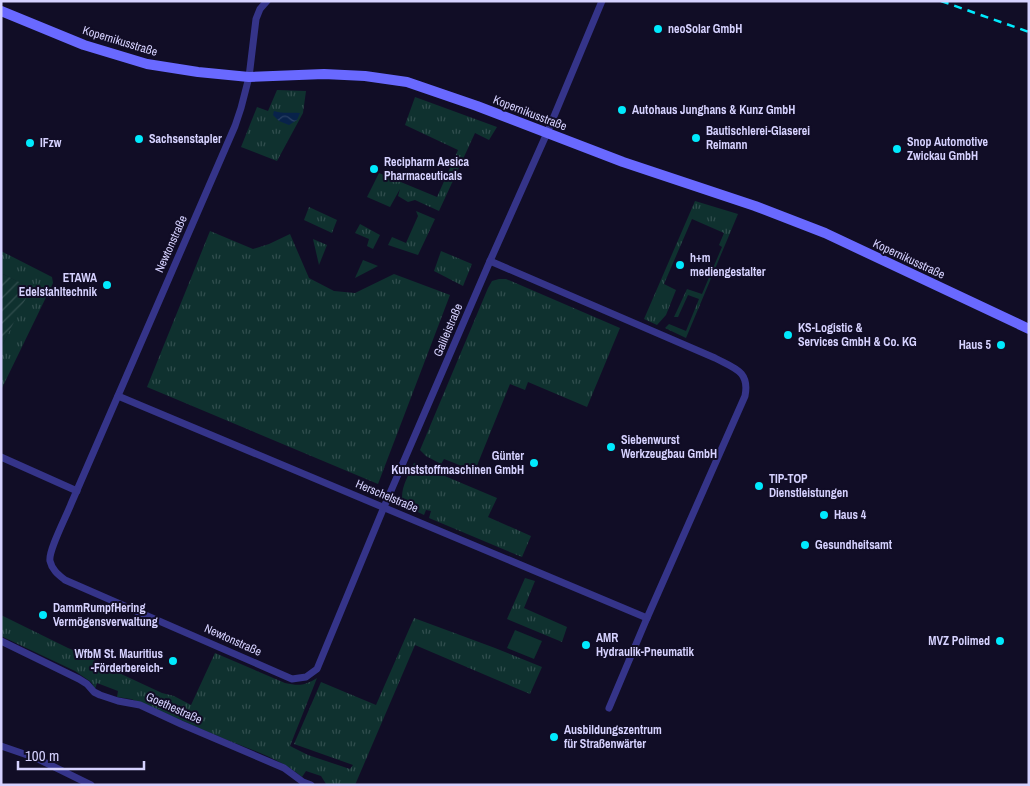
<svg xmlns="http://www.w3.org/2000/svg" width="1030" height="786" viewBox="0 0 1030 786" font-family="'Archivo Narrow',sans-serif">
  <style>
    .grass { fill: url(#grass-tufts) }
    .garden { fill: url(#garden-furrows) }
    .pitch { fill: #0f312f }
    .water { fill: url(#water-waves) }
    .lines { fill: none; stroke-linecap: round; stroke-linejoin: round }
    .street { stroke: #353489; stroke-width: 7 }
    .secondary { stroke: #6969ff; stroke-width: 10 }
    .rail { stroke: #00eafd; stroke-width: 2.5; stroke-dasharray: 8 6; stroke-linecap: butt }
    .poi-dot { fill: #00eafd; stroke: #110d26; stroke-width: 2 }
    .labels { text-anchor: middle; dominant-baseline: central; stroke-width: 4; stroke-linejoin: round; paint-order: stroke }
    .poi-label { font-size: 12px; font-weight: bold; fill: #d6d2ff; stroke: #110d26; text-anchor: start }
    .street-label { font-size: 12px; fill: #d6d2ff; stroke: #110d26 }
  </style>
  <defs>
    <pattern id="grass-tufts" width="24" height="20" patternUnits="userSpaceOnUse" patternTransform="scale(1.25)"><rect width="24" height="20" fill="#0f312f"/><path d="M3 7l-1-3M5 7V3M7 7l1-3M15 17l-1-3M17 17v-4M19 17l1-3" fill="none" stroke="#314e4e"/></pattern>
    <pattern id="garden-furrows" width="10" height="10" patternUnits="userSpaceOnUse" patternTransform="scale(1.25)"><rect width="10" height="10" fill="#0f312f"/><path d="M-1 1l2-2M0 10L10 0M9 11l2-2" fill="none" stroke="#314e4e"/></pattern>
    <pattern id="water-waves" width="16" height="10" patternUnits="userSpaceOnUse" patternTransform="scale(1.25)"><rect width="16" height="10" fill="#08224a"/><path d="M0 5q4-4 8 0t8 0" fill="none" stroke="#2b4165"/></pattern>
  </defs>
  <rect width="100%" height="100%" fill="#110d26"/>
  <g class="grass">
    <path d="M277,90L306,91L303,113L277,161L241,147L257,107L268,111Z"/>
    <path d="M415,97L497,127L489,140L475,133L439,211L415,200L408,202L398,196L400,189L390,207L367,197L379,173L437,197L458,150L405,125Z"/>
    <path d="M695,201L738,214L686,338L665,328L669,324L686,331L699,299L688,295L678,317H674L687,289L702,294L722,247L719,245L724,233L692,219L664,284L676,290L666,315L657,325L644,319Z"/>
    <path d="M309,207L337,220L332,233L304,220Z"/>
    <path d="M416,211L435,219L418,255L388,245L392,237L406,243L418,216Z"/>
    <path d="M360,224L380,235L373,249L367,246L369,239L355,233Z"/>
    <path d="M210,231L253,249L269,244L290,234L309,278L334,291L355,293L394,274L450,295L378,484L147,387Z"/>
    <path d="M313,239L327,245L319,265Z"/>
    <path d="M1,251L52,277L53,283L1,390V348L30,288L1,273Z"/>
    <path d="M441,251L472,264L463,286L434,271Z"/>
    <path d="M363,260L378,266L355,278Z"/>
    <path d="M499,279H506L620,328L587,407L528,382L525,390L510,384L474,473L470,476L465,475L467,468L444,459L441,464L426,456L420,450L488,288L492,281Z"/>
    <path d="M414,463L497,498L488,517L531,536L522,557L429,518L431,511L426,510L424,515L403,505C399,490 408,476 414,463Z"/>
    <path d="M525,578L535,581L524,608L567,627L562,642L507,619Z"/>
    <path d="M1,615L68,648L87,656L95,661L119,673L162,693L174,696L191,705L215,653L285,683C299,686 304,686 317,678L290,746L308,755L350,769L353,765L294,744L321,682L376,705L414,618L495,648L542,667L530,694L415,645L355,785L326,784L321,776L306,771L302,777C278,757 248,749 220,737C190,725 161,710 131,699L117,697L118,691L97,683L95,689L91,682L75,671L1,636Z"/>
  </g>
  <path class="garden" d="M1,273L31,288L1,348Z"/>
  <path class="pitch" d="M515,630L542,641L534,659L507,648Z"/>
  <path class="water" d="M274,111C284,114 290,112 300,113L297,120L289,125L279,121L273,115Z"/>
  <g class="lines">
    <g class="street">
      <path d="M267,1L260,9L256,19L249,77L241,108L235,126L71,504C67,515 48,551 50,561C52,570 59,575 65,580L292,679L306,677L317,669L384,507L490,261L547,133L602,1"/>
      <path d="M118,396L647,618L745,396C750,371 734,368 715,358L490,261"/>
      <path d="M1,457L77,491"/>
      <path d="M1,641L79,679L87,684L94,692L100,695L118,701L140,705L181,724L284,768L303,782L311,785"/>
      <path d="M609,708L647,618"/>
      <path d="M1,746L36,758L91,785"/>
    </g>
    <path class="secondary" d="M1,11L84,45L147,64L198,72L249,77L324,74L365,76L407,82L477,106L623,162L755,206L825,233L1029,329"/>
    <path class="rail" d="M941,1L1029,32"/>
  </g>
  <g class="poi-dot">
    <circle cx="658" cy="29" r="5"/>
    <circle cx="622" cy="110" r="5"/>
    <circle cx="696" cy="138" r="5"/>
    <circle cx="139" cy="139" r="5"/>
    <circle cx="30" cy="143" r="5"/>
    <circle cx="897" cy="149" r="5"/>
    <circle cx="374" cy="169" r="5"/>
    <circle cx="680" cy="265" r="5"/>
    <circle cx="107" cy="285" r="5"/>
    <circle cx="788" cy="335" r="5"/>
    <circle cx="1001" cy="345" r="5"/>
    <circle cx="611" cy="447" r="5"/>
    <circle cx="534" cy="463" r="5"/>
    <circle cx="759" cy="486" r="5"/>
    <circle cx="824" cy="515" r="5"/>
    <circle cx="805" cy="545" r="5"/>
    <circle cx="43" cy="615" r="5"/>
    <circle cx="1000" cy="641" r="5"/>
    <circle cx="586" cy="645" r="5"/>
    <circle cx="173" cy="661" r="5"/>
    <circle cx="554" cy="737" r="5"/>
  </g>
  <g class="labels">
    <g class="poi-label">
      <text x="668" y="29">neoSolar GmbH</text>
      <text x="632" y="110">Autohaus Junghans &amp; Kunz GmbH</text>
      <text x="706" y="131">Bautischlerei-Glaserei<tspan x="706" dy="14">Reimann</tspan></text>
      <text x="149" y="139">Sachsenstapler</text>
      <text x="907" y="142">Snop Automotive<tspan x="907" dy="14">Zwickau GmbH</tspan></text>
      <text x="40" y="143">IFzw</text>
      <text x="384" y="162">Recipharm Aesica<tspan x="384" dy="14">Pharmaceuticals</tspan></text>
      <text x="690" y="258">h+m<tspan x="690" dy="14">mediengestalter</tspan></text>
      <text x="97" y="278" text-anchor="end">ETAWA<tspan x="97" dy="14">Edelstahltechnik</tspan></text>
      <text x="798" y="328">KS-Logistic &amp;<tspan x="798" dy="14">Services GmbH &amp; Co. KG</tspan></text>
      <text x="991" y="345" text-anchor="end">Haus 5</text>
      <text x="621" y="440">Siebenwurst<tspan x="621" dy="14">Werkzeugbau GmbH</tspan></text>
      <text x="524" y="456" text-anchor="end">Günter<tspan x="524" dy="14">Kunststoffmaschinen GmbH</tspan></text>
      <text x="769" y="479">TIP-TOP<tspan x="769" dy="14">Dienstleistungen</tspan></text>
      <text x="834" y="515">Haus 4</text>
      <text x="815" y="545">Gesundheitsamt</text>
      <text x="53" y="608">DammRumpfHering<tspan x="53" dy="14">Vermögensverwaltung</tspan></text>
      <text x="596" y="638">AMR<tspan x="596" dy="14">Hydraulik-Pneumatik</tspan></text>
      <text x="990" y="641" text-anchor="end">MVZ Polimed</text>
      <text x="163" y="654" text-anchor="end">WfbM St. Mauritius<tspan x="163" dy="14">-Förderbereich-</tspan></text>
      <text x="564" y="730">Ausbildungszentrum<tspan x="564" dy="14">für Straßenwärter</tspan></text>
    </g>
    <g class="street-label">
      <text transform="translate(120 41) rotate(17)">Kopernikusstraße</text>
      <text transform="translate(530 113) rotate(21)">Kopernikusstraße</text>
      <text transform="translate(171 244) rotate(-66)">Newtonstraße</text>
      <text transform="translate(909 259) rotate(25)">Kopernikusstraße</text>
      <text transform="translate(448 330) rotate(-67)">Galileistraße</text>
      <text transform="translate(387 496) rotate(23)">Herschelstraße</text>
      <text transform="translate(233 640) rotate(24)">Newtonstraße</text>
      <text transform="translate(174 708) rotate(24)">Goethestraße</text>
    </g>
  </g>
  <rect width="1030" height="786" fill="none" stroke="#d6d2ff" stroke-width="5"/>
  <path d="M18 761v8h126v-8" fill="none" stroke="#d6d2ff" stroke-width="2.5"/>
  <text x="25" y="761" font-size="15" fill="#d6d2ff" stroke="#110d26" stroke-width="4" paint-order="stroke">100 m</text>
</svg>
